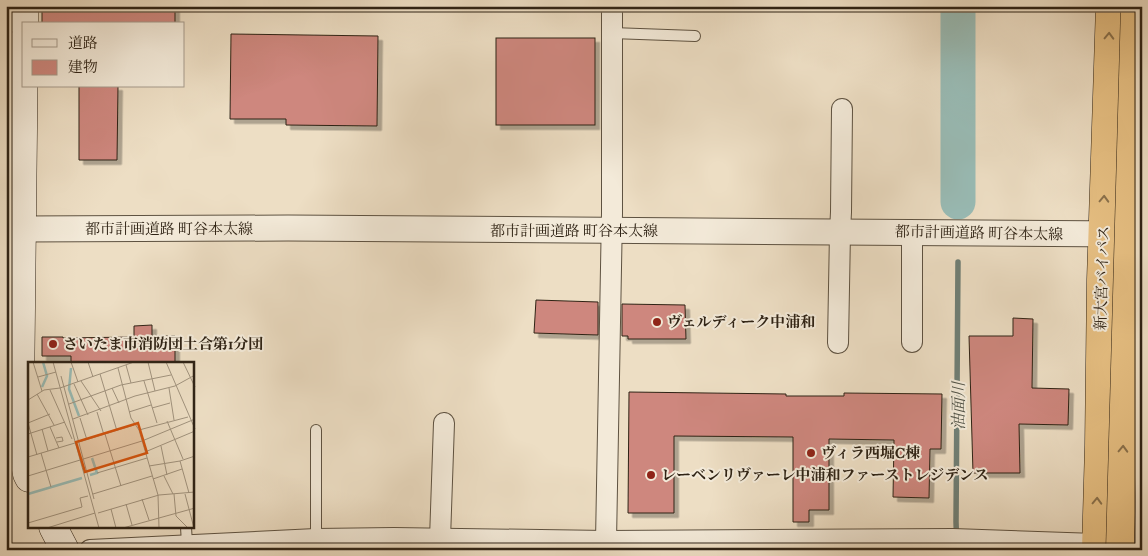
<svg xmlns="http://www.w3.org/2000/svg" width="1148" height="556" viewBox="0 0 1148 556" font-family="'IM FELL French Canon','Noto Serif JP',serif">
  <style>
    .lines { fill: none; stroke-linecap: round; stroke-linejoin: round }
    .stream { stroke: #6f7f76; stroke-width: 5.5 }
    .river { stroke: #99bcb6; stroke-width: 35 }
    .building { fill: #ce877e; stroke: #2f2315; filter: url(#shadow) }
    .service-casing { stroke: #5e5241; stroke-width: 12 }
    .minor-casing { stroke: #5e5241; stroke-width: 22 }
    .tertiary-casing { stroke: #5e5241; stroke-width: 27 }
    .secondary-casing { stroke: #2f2315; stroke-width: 29 }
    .trunk-casing { stroke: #2f2315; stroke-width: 29 }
    .service { stroke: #f3ead9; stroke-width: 10 }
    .minor { stroke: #f3ead9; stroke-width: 20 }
    .tertiary { stroke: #f3ead9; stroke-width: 25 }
    .secondary { stroke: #f3ead9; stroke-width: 28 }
    .trunk { stroke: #e6bf82; stroke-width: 28 }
    .motorway-bridge-casing { stroke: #2f2315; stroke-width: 29; stroke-linecap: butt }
    .motorway-bridge { stroke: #e6bf82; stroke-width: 28 }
    .oneway { stroke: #8a714c }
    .poi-dot { fill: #8f2418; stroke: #f3ead9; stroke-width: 2 }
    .labels { text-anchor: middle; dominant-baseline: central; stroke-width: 4; stroke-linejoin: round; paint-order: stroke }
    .street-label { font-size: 15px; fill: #2f2315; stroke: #f3ead9 }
    .poi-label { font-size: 15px; font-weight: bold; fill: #2f2315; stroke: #f3ead9; text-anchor: start }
    .water-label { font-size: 16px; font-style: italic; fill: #4f5145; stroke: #f3ead9 }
    .inset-river { fill: none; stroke: #99bcb6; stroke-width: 2.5 }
    .inset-road { fill: none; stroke: #a1937e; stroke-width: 1 }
    .view { fill: #d6540d; fill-opacity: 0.15; stroke: #d6540d; stroke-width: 2.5 }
    .inset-edge { fill: none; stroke: #2f2315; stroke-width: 2.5 }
  </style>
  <defs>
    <filter id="shadow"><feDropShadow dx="4.5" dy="4.5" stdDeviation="0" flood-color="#0004"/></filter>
  </defs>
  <rect width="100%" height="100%" fill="#eddec4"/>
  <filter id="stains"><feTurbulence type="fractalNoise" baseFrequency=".004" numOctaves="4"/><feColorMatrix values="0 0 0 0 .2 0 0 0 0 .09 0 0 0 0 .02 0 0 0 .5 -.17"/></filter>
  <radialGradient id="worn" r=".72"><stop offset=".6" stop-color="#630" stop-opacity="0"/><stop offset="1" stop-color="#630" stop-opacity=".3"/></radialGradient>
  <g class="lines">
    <path class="stream" d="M957,550L956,522L958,262"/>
    <path class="river" d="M958,202V6"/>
  </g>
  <g class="building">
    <rect x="42" y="6" width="133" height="18"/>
    <path d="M231,34L378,36L377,126L286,125V119H230Z"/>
    <rect x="496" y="38" width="99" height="87"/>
    <path d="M79,86H118L117,160H79Z"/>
    <path d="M536,300L598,302V335L534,333Z"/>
    <path d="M622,304L685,305L686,339H628V336H622Z"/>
    <path d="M1013,318L1033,319L1032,388L1069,389L1068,425L1019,424L1020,473H973L969,336H1013Z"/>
    <path d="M152,325V336H175V362L169,363V364H71V356H42V337H63V338L134,337V326Z"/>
    <path d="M629,392L786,394V396H844V393L942,394L941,449H930L929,498L893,497L894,440L829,439V510H809V522H793V437L674,436V513H628Z"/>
  </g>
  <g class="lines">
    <defs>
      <g id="service">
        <path d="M612,33L695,36"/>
        <path d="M186,527L187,544"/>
        <path d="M316,539V430"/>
      </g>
      <g id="minor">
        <path d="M912,342V232"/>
        <path d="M838,343L840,232L841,212L842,109"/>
        <path d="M440,539L444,423"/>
        <path d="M606,541L612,213V6"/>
        <path d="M90,550L316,539L394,538L606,541L953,539L1096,544"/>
      </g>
      <path id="tertiary" d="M6,231L22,229L288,228L1124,234"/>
      <g id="secondary">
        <path d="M24,24V6"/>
        <path d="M24,40L20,397L21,445L27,474L29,478"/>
        <path d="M53,527L65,550"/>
      </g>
      <g id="trunk">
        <path d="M1127,354L1142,316"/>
        <path d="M1096,550L1099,446L1101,280L1110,6"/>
      </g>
    </defs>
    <use href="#service" class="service-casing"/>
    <use href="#minor" class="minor-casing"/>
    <use href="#tertiary" class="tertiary-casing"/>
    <use href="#secondary" class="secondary-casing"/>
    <use href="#trunk" class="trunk-casing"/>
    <use href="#service" class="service"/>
    <use href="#minor" class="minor"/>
    <use href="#tertiary" class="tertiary"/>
    <use href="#secondary" class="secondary"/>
    <use href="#trunk" class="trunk"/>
    <defs>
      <path id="motorway-bridge" d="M1120,550L1135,6"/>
    </defs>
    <use href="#motorway-bridge" class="motorway-bridge-casing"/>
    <use href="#motorway-bridge" class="motorway-bridge"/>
  </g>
  <defs><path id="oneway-chevron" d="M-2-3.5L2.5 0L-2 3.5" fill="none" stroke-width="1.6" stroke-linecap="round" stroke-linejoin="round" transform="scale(1.25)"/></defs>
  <g class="oneway">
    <use href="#oneway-chevron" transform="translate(1109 36) rotate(-88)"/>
    <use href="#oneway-chevron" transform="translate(1104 199) rotate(-88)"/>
    <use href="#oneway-chevron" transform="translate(1123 449) rotate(-88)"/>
    <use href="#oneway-chevron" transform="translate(1097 501) rotate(-88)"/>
  </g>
  <g class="poi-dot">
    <circle cx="657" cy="322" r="5"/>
    <circle cx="53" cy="344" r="5"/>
    <circle cx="811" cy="453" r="5"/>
    <circle cx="651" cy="475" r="5"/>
  </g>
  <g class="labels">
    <g class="street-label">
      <text x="169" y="229">都市計画道路 町谷本太線</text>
      <text x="574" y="231">都市計画道路 町谷本太線</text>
      <text transform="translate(979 233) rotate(1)">都市計画道路 町谷本太線</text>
      <text transform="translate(1102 278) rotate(-88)">新大宮バイパス</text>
    </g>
    <g class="poi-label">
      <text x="667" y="322">ヴェルディーク中浦和</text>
      <text x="63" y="344">さいたま市消防団土合第1分団</text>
      <text x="821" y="453">ヴィラ西堀C棟</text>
      <text x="661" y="475">レーベンリヴァーレ中浦和ファーストレジデンス</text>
    </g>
    <g class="water-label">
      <text transform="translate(958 406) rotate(-90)">油面川</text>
    </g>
  </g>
  <g transform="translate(28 362)">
    <rect width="166" height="166" fill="#eddec4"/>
    <path class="inset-river" d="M43,6L41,27L51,54M14,25L19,14L15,0M62,113L69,111L64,96M0,132L54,116"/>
    <path class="inset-road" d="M5,0L14,29M25,0L71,166M43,0L50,20M60,0L65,15M120,0L127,29M138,0L167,67M155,0L167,25M98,3L103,21M90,6L103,56L111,68L130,133L131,166M72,12L89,69M33,14L66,137M10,15L28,10M53,19L73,49M116,19L129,61M46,22L60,53M84,26L91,41M141,26L146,58M22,28L44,77M9,32L26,63M0,38L16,28L32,26L106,0M41,42L93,23L143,13M124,46L142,41M69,50L76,73M101,50L123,43M52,56L59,78M45,57L107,34L147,24L167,13M139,59L155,97M0,61L9,93M0,61L22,52M22,65L31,86M14,67L20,89M111,68L160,55M0,72L37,60M77,72L93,124M28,76L34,75L35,79L29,80M51,80L106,63M133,84L139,113M117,90L167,69M13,91L23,125M0,95L47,81M121,104L152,99M69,111L119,96M0,114L114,79L167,57M136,114L145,132M125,117L154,107M161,131L152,99L167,94M65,132L124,114M146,132L148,154L160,166M157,132L166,166M114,137L121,158M98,142L104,163M83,147L88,166M70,151L131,133L167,130M0,161L54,145L52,136L60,134M19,166L67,151M95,166L167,146"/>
    <path class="view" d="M110,61L119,91L57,110L48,80Z"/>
    <rect width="166" height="166" class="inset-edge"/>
  </g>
  <rect width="1148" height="556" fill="none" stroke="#eddec4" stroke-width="25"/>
  <rect x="8" y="8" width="1133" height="541" fill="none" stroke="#2f2315" stroke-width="2.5"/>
  <rect x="12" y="12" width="1123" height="531" fill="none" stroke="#2f2315"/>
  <rect x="22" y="22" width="162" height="65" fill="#f3ead9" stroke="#a59a8b"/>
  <rect x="32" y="39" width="25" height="8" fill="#f3ead9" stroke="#a59a8b"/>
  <text x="68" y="48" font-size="15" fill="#2f2315">道路</text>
  <rect x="32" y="60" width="25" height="15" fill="#ce877e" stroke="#a59a8b"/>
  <text x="68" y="72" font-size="15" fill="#2f2315">建物</text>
  <rect width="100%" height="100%" filter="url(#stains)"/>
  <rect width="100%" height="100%" fill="url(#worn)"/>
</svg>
